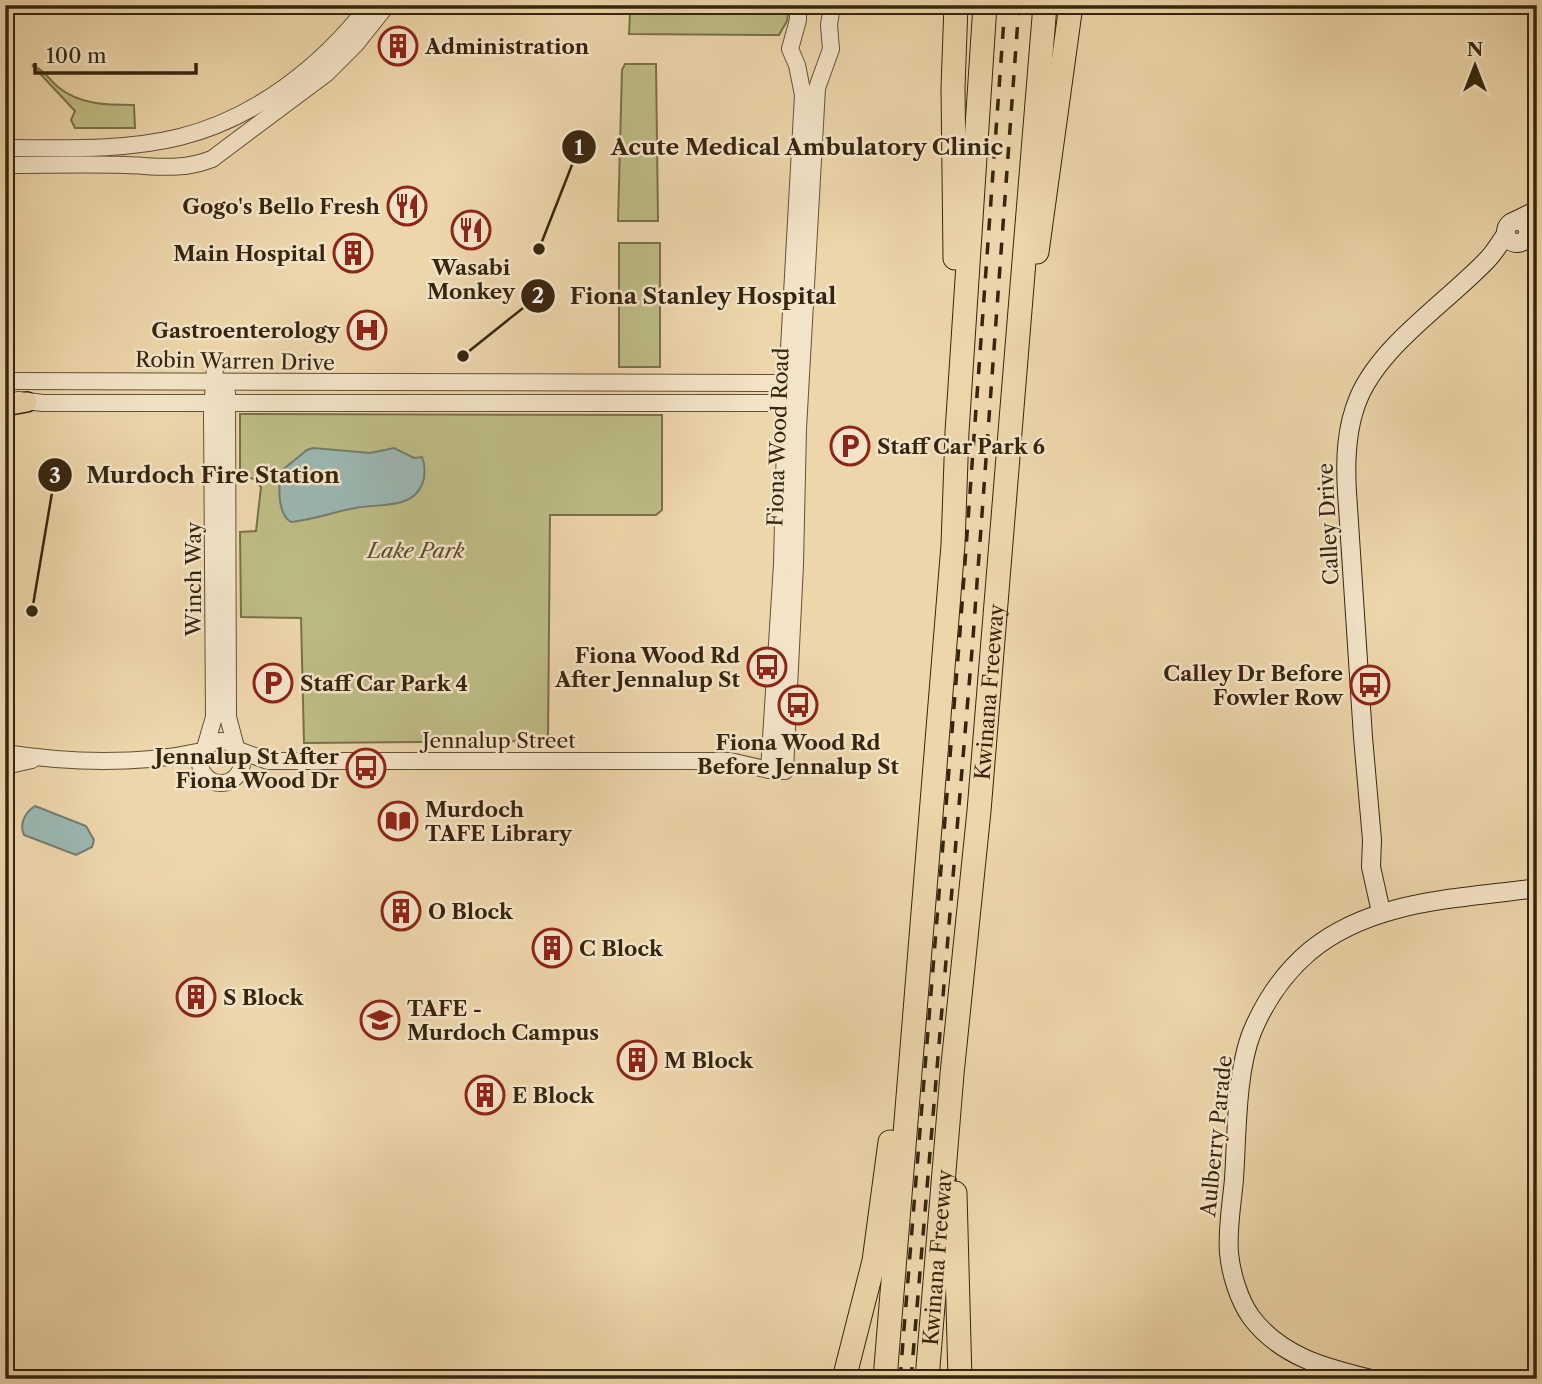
<svg xmlns="http://www.w3.org/2000/svg" width="1542" height="1384" viewBox="0 0 1542 1384" font-family="'Libre Caslon Text',serif">
  <style>
    .green { fill: #bdbc85; stroke: #7a704a; stroke-width: 2 }
    .water { fill: #9bb7b1; stroke: #737d70; stroke-width: 2 }
    .lines { fill: none; stroke-linecap: round; stroke-linejoin: round }
    .tertiary-casing { stroke: #645135; stroke-width: 18 }
    .secondary-casing { stroke: #36250e; stroke-width: 20 }
    .primary-casing { stroke: #36250e; stroke-width: 22 }
    .motorway-casing { stroke: #36250e; stroke-width: 25 }
    .tertiary { stroke: #f3e4c8; stroke-width: 16 }
    .secondary { stroke: #f3e4c8; stroke-width: 18 }
    .primary { stroke: #edd6aa; stroke-width: 19 }
    .motorway { stroke: #edd6aa; stroke-width: 23 }
    .rail { stroke: #36250e; stroke-width: 3.5; stroke-dasharray: 12 12; stroke-linecap: butt }
    .labels { text-anchor: middle; dominant-baseline: central; stroke-width: 5; stroke-linejoin: round; paint-order: stroke }
    .poi-label { font-size: 21px; font-weight: bold; fill: #36250e; stroke: #f3e4c8; text-anchor: start }
    .street-label { font-size: 21px; fill: #36250e; stroke: #f3e4c8 }
    .park-label { font-size: 21px; font-style: italic; fill: #584b2c; stroke: #f3e4c8 }
    .leader { fill: none; stroke: #36250e; stroke-width: 2.5 }
    .callout-dot { fill: #36250e; stroke: #f3e4c8; stroke-width: 2.5 }
    .mark-label { font-size: 21px; text-anchor: middle; font-weight: bold; fill: #fff }
    .callout-label { font-size: 23px; text-anchor: middle; font-weight: bold; fill: #36250e; stroke: #f3e4c8; stroke-width: 5; stroke-linejoin: round; paint-order: stroke }
  </style>
  <rect width="100%" height="100%" fill="#edd6aa"/>
  <filter id="stains"><feTurbulence type="fractalNoise" baseFrequency=".00286" numOctaves="4"/><feColorMatrix values="0 0 0 0 .2 0 0 0 0 .09 0 0 0 0 .02 0 0 0 .5 -.17"/></filter>
  <radialGradient id="worn" r=".72"><stop offset=".6" stop-color="#630" stop-opacity="0"/><stop offset="1" stop-color="#630" stop-opacity=".3"/></radialGradient>
  <g class="green">
    <path d="M634,5H789L787,21L779,35L629,34L630,13Z"/>
    <path d="M625,64H656L658,221H618L622,70Z"/>
    <path d="M32,65C43,69 49,79 58,87C80,105 107,105 134,105L135,128H75L71,120L75,111Z"/>
    <rect x="619" y="243" width="41" height="124"/>
    <path d="M240,414L662,415V510L656,515H550L548,741L304,743L301,618L241,617L240,532L256,531L261,487L254,479L240,475Z"/>
  </g>
  <g class="water">
    <path d="M313,448L370,453L394,448L414,458L422,457C425,464 425,470 424,478C417,511 379,503 355,508C333,512 313,520 291,522C277,514 279,487 280,472L307,450Z"/>
    <path d="M35,806L86,826L94,840L92,847L76,855L24,835C19,824 25,812 35,806Z"/>
  </g>
  <g class="lines">
    <defs>
      <g id="tertiary">
        <path d="M5,148C63,148 123,151 180,137C256,118 322,66 369,5"/>
        <path d="M5,165C45,165 85,164 126,165C157,166 181,171 212,159L327,73L356,44L387,5"/>
        <path d="M5,381L800,383"/>
        <path d="M227,393L228,717L236,747"/>
        <path d="M18,400L43,403H799"/>
        <circle cx="221" cy="762" r="21"/>
        <path d="M205,748L214,717L212,412L215,367"/>
        <path d="M238,750L268,761H730L769,770L785,771L795,564L798,429L817,88L831,49L829,25L832,5"/>
        <path d="M5,753C68,763 140,765 202,751"/>
        <path d="M5,766L32,760"/>
        <path d="M769,770L782,564L786,402L803,95L797,65L790,49L798,20V5"/>
      </g>
      <g id="secondary">
        <circle cx="1517" cy="232" r="11"/>
        <path d="M1515,221L1537,210"/>
        <path d="M1381,912L1371,867L1372,840L1363,737L1347,492C1345,460 1346,427 1359,397C1382,344 1447,302 1487,260C1494,253 1500,243 1506,234"/>
        <path d="M1371,1379C1326,1368 1281,1357 1251,1317C1239,1300 1231,1274 1229,1253C1227,1229 1232,1203 1234,1179C1237,1135 1236,1072 1252,1032C1265,1001 1285,972 1310,951C1373,899 1460,899 1537,888"/>
      </g>
      <path id="primary" d="M5,406L27,402"/>
      <g id="motorway">
        <path d="M1037,252L1071,5"/>
        <path d="M955,258L953,88L956,5"/>
        <path d="M955,1193L960,1379"/>
        <path d="M844,1379L874,1261L890,1142"/>
        <path d="M885,1379L953,545L957,432L985,5"/>
        <path id="s1" d="M927,1379L952,1074L979,811L1045,5"/>
      </g>
    </defs>
    <use href="#tertiary" class="tertiary-casing"/>
    <use href="#secondary" class="secondary-casing"/>
    <use href="#primary" class="primary-casing"/>
    <use href="#motorway" class="motorway-casing"/>
    <use href="#tertiary" class="tertiary"/>
    <use href="#secondary" class="secondary"/>
    <use href="#primary" class="primary"/>
    <use href="#motorway" class="motorway"/>
    <g class="rail">
      <path d="M900,1379L960,632L1005,5"/>
      <path d="M911,1379L973,638L1019,5"/>
    </g>
  </g>
  <defs>
    <symbol id="building-ring" viewBox="-11 -11 22 22"><circle r="9.5" fill="#f3e4c8" stroke="#8f2418" stroke-width="1.5"/><path d="M-4-6H4V6H1V3H-1V6H-4ZM-2.5-4.3h1.7v1.8h-1.7ZM.8-4.3h1.7v1.8H.8ZM-2.5-1h1.7V.8h-1.7ZM.8-1h1.7V.8H.8Z" fill="#8f2418"/></symbol>
    <symbol id="restaurant-ring" viewBox="-11 -11 22 22"><circle r="9.5" fill="#f3e4c8" stroke="#8f2418" stroke-width="1.5"/><path d="M-5-6h1v4h1v-4h1v4h1v-4h1v5L-1.5 .5V6h-2V.5L-5-1ZM5-6V6H3V1.5H1.5Q1.5-4 5-6Z" fill="#8f2418"/></symbol>
    <symbol id="hospital-ring" viewBox="-11 -11 22 22"><circle r="9.5" fill="#f3e4c8" stroke="#8f2418" stroke-width="1.5"/><path d="M-5-5h3v3.5h4V-5h3V5h-3V1.5h-4V5h-3Z" fill="#8f2418"/></symbol>
    <symbol id="parking-ring" viewBox="-11 -11 22 22"><circle r="9.5" fill="#f3e4c8" stroke="#8f2418" stroke-width="1.5"/><path d="M-3.5-5.5H1a3.5 3.5 0 0 1 0 7H-1V5.5H-3.5ZM-1-3.4V-.6H.8a1.4 1.4 0 0 0 0-2.8Z" fill="#8f2418"/></symbol>
    <symbol id="bus-ring" viewBox="-11 -11 22 22"><circle r="9.5" fill="#f3e4c8" stroke="#8f2418" stroke-width="1.5"/><path d="M-5-6H5V4H4V6H2V4H-2V6H-4V4H-5ZM-3.5-4V0h7V-4ZM-3.5 1.2v1.5H-2V1.2ZM2 1.2v1.5H3.5V1.2Z" fill="#8f2418"/></symbol>
    <symbol id="library-ring" viewBox="-11 -11 22 22"><circle r="9.5" fill="#f3e4c8" stroke="#8f2418" stroke-width="1.5"/><path d="M-6-4Q-3-5.5-.7-3.5V5Q-3 3-6 4ZM6-4Q3-5.5 .7-3.5V5Q3 3 6 4Z" fill="#8f2418"/></symbol>
    <symbol id="university-ring" viewBox="-11 -11 22 22"><circle r="9.5" fill="#f3e4c8" stroke="#8f2418" stroke-width="1.5"/><path d="M0-5L7-2L0 1L-7-2ZM-4 1L0 2.5L4 1V4Q0 6-4 4Z" fill="#8f2418"/></symbol>
  </defs>
  <g fill-rule="evenodd">
    <use href="#building-ring" x="376" y="24" width="44" height="44"/>
    <use href="#restaurant-ring" x="385" y="184" width="44" height="44"/>
    <use href="#restaurant-ring" x="449" y="208" width="44" height="44"/>
    <use href="#building-ring" x="331" y="231" width="44" height="44"/>
    <use href="#hospital-ring" x="345" y="308" width="44" height="44"/>
    <use href="#parking-ring" x="828" y="424" width="44" height="44"/>
    <use href="#bus-ring" x="745" y="645" width="44" height="44"/>
    <use href="#parking-ring" x="251" y="661" width="44" height="44"/>
    <use href="#bus-ring" x="1348" y="663" width="44" height="44"/>
    <use href="#bus-ring" x="776" y="683" width="44" height="44"/>
    <use href="#bus-ring" x="344" y="746" width="44" height="44"/>
    <use href="#library-ring" x="376" y="799" width="44" height="44"/>
    <use href="#building-ring" x="379" y="889" width="44" height="44"/>
    <use href="#building-ring" x="530" y="926" width="44" height="44"/>
    <use href="#building-ring" x="174" y="975" width="44" height="44"/>
    <use href="#university-ring" x="358" y="998" width="44" height="44"/>
    <use href="#building-ring" x="615" y="1038" width="44" height="44"/>
    <use href="#building-ring" x="463" y="1073" width="44" height="44"/>
  </g>
  <g class="labels">
    <g class="poi-label">
      <text x="425" y="46">Administration</text>
      <text x="380" y="206" text-anchor="end">Gogo's Bello Fresh</text>
      <text x="326" y="253" text-anchor="end">Main Hospital</text>
      <text x="471" y="267" text-anchor="middle">Wasabi<tspan x="471" dy="24">Monkey</tspan></text>
      <text x="340" y="330" text-anchor="end">Gastroenterology</text>
      <text x="877" y="446">Staff Car Park 6</text>
      <text x="740" y="655" text-anchor="end">Fiona Wood Rd<tspan x="740" dy="24">After Jennalup St</tspan></text>
      <text x="1343" y="673" text-anchor="end">Calley Dr Before<tspan x="1343" dy="24">Fowler Row</tspan></text>
      <text x="300" y="683">Staff Car Park 4</text>
      <text x="798" y="742" text-anchor="middle">Fiona Wood Rd<tspan x="798" dy="24">Before Jennalup St</tspan></text>
      <text x="339" y="756" text-anchor="end">Jennalup St After<tspan x="339" dy="24">Fiona Wood Dr</tspan></text>
      <text x="425" y="809">Murdoch<tspan x="425" dy="24">TAFE Library</tspan></text>
      <text x="428" y="911">O Block</text>
      <text x="579" y="948">C Block</text>
      <text x="223" y="997">S Block</text>
      <text x="407" y="1008">TAFE -<tspan x="407" dy="24">Murdoch Campus</tspan></text>
      <text x="664" y="1060">M Block</text>
      <text x="512" y="1095">E Block</text>
    </g>
    <g class="street-label">
      <text transform="translate(235 361) rotate(1)">Robin Warren Drive</text>
      <text transform="translate(778 437) rotate(-88)">Fiona Wood Road</text>
      <text transform="translate(1328 524) rotate(-93)">Calley Drive</text>
      <text transform="translate(193 579) rotate(-90)">Winch Way</text>
      <text stroke="none"><textPath href="#s1" startOffset="690">Kwinana Freeway</textPath></text>
      <text x="499" y="740">Jennalup Street</text>
      <text transform="translate(1216 1136) rotate(-84)">Aulberry Parade</text>
      <text stroke="none"><textPath href="#s1" startOffset="122">Kwinana Freeway</textPath></text>
    </g>
    <g class="park-label">
      <text x="416" y="550">Lake Park</text>
    </g>
  </g>
  <path class="leader" d="M539 249L579 147M463 356L538 296M32 611L55 475"/>
  <g class="callout-dot">
    <circle cx="539" cy="249" r="7"/>
    <circle cx="463" cy="356" r="7"/>
    <circle cx="32" cy="611" r="7"/>
    <circle cx="579" cy="147" r="18"/>
    <circle cx="538" cy="296" r="18"/>
    <circle cx="55" cy="475" r="18"/>
  </g>
  <g class="mark-label">
    <text x="579" y="155">1</text>
    <text x="538" y="303">2</text>
    <text x="55" y="483">3</text>
  </g>
  <g class="callout-label">
    <text x="807" y="155">Acute Medical Ambulatory Clinic</text>
    <text x="703" y="304">Fiona Stanley Hospital</text>
    <text x="213" y="483">Murdoch Fire Station</text>
  </g>
  <rect width="1542" height="1384" fill="none" stroke="#edd6aa" stroke-width="28"/>
  <rect x="7" y="7" width="1528" height="1370" fill="none" stroke="#36250e" stroke-width="3.5"/>
  <rect x="14" y="14" width="1514" height="1356" fill="none" stroke="#36250e" stroke-width="2"/>
  <g transform="translate(1475 66)" stroke="#f3e4c8" stroke-width="5" paint-order="stroke">
  <path d="M0-5L12 26L0 18L-12 26Z" fill="#36250e"/>
  <text y="-10" font-size="19" font-weight="bold" text-anchor="middle" fill="#36250e">N</text>
  </g>
  <path d="M35 63v10h161v-10" fill="none" stroke="#36250e" stroke-width="3.5"/>
  <text x="46" y="63" font-size="21" fill="#36250e" stroke="#f3e4c8" stroke-width="5" paint-order="stroke">100 m</text>
  <rect width="100%" height="100%" filter="url(#stains)"/>
  <rect width="100%" height="100%" fill="url(#worn)"/>
</svg>
